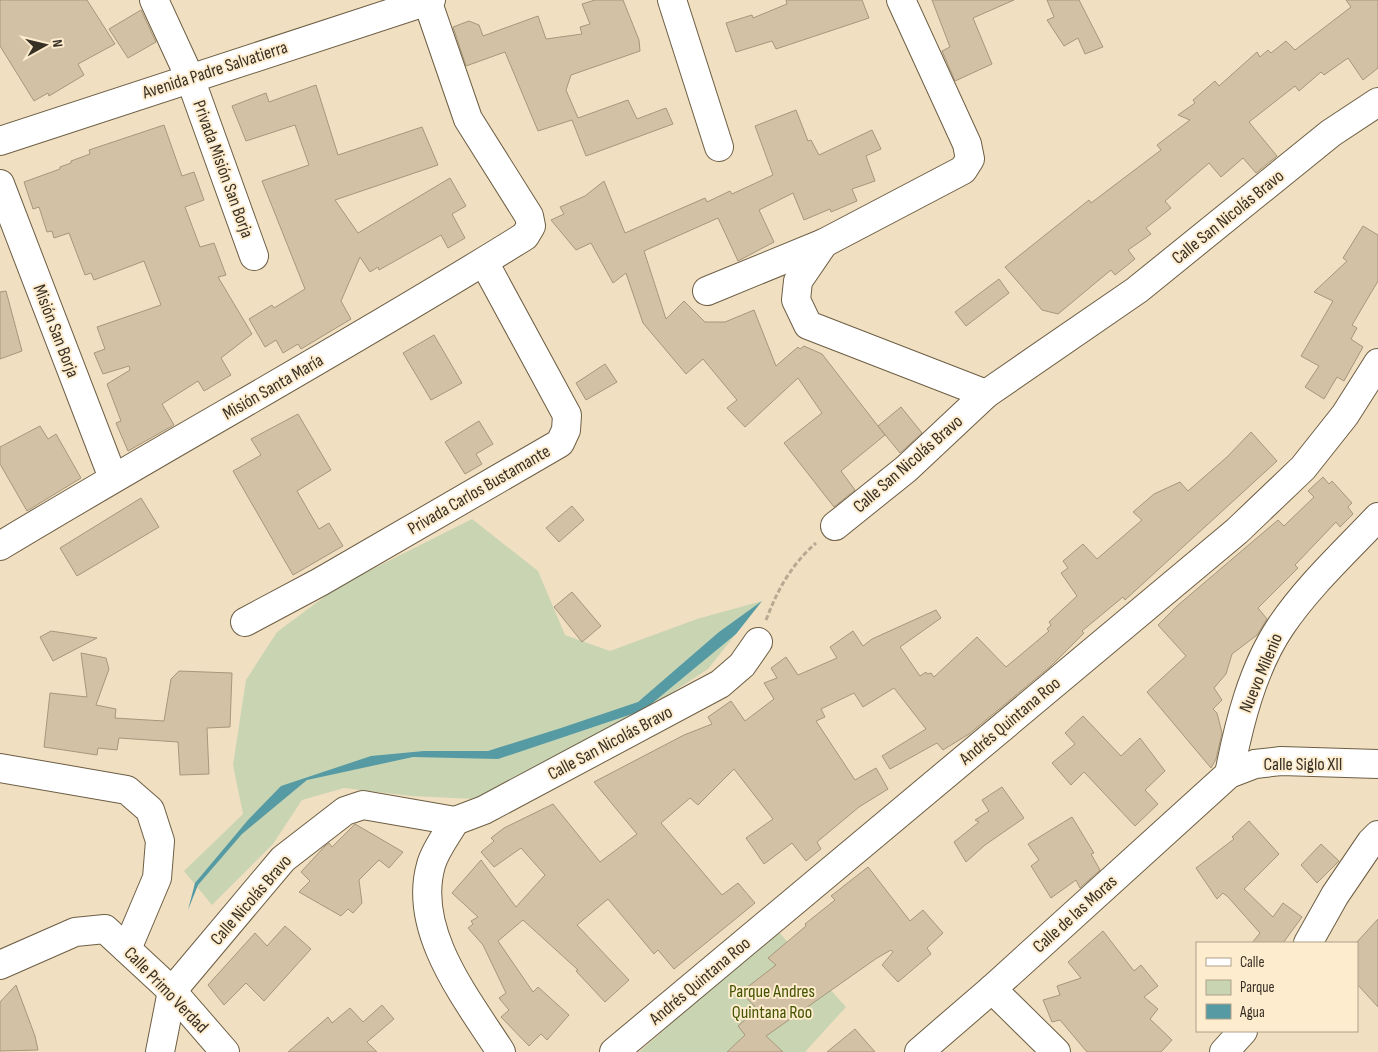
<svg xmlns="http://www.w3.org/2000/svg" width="1378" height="1052" viewBox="0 0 1378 1052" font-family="'Sofia Sans Condensed',sans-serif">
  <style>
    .green { fill: #c9d4b3 }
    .water { fill: #569aa4 }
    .building { fill: #d2c1a4; stroke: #a7977b }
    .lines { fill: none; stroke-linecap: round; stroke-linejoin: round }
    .minor-casing { stroke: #6d5e44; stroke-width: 30 }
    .major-casing { stroke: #6d5e44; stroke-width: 30 }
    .path { stroke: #b8aa92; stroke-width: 3; stroke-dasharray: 5 2.5; stroke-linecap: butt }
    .minor { stroke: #fff; stroke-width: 28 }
    .major { stroke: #fff; stroke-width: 28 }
    .labels { text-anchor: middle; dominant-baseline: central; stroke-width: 4; stroke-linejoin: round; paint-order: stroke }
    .street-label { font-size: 18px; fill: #373025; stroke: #feecce }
    .park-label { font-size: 18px; fill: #435400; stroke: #feecce }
  </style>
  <rect width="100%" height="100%" fill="#f0dfc1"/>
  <g class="green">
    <path d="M472,519L538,571L565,635L610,651L697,619L762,601L708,669L605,736L496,800L411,796L344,788L302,800L273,844L212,905L184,871L243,814L233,765L246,680L277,632L339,586Z"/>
    <path d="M777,930L846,1007L805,1052H639Z"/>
  </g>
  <path class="water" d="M762,601L736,634L644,710L498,759L413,757L307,780L242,834L198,885L188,910L195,883L248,820L281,786L371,756L424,751H488L561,728L638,702L719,632Z"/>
  <g class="building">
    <path d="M0,0H87L115,44L78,64L84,75L49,96L48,93L34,101L0,46Z"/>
    <path d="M595,0H623L639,40L640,51L571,75L566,90L578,118L628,100L637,119L666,108L673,124L586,156L572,120L538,131L505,52L466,66L453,27L469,21L479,25L483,36L538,16L546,39L582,34L580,27L590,24L582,4Z"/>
    <path d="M786,0H862L869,18L776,49L772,41L736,52L726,23L752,15L753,18L787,4Z"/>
    <path d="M932,0H1014L973,18L992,64L955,81L942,51L950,47Z"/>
    <path d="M1047,0H1079L1103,47L1085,54L1078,38L1064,46L1047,20L1054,17Z"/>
    <path d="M1346,0H1378V68L1363,80L1348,58L1324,75L1321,72L1299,91L1295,86L1249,122L1277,156L1256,173L1243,158L1221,177L1209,163L1165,201L1171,208L1146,228L1151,234L1128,250L1135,259L1115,275L1111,270L1058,314L1042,310L1005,267L1089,200L1091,203L1161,150L1157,145L1190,120L1178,115L1195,103L1193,100L1215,81L1219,86L1257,52L1260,57L1268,50L1271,53L1286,41L1295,50L1351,7Z"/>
    <path d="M141,10L156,42L128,58L109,29Z"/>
    <path d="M316,85L338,155L422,127L438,165L335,200L358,233L450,178L466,206L452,214L465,238L448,248L441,235L379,270L378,267L370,272L360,257L341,301L351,319L301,349L298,344L283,353L276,340L265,347L249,319L272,305L274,308L305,289L262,181L309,165L295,125L246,141L232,106L266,93L269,102Z"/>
    <path d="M796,110L808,141L811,140L819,155L872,130L881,149L866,156L875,181L852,189L857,201L831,212L830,209L804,220L793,193L759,210L774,242L738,261L718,218L644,251L666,319L684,301L705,322H725L754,310L776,366L798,347L800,349L804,346L822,354L885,435L841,471L855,490L834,507L784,443L822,413L798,378L745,427L727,408L737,400L703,359L686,374L643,323L626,273L613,283L591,243L576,250L551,220L564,214L560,207L585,196L604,181L625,233L705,198L707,202L730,191L732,194L773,175L755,126Z"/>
    <path d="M164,125L182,176L194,172L204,200L185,207L200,247L214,243L226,275L218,277L252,334L221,358L231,375L204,391L198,381L162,404L174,425L128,451L116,423L121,421L107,384L130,370L129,366L103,374L94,353L105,349L97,327L161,305L144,261L94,280L91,273L85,275L69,233L54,238L52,231L47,232L39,207L33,209L24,182L60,169V167L71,163V161L90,154L89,150Z"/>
    <path d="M1363,226L1378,235V281L1352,325L1357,328L1351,339L1363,347L1344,381L1337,377L1324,399L1305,387L1319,366L1301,356L1333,301L1314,292L1347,261L1343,258Z"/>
    <path d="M999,279L1009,293L966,326L955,312Z"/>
    <path d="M6,291L22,351L0,359V292Z"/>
    <path d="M434,335L462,383L431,400L403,353Z"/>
    <path d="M605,364L617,382L586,400L576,383Z"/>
    <path d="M901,407L922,433L900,453L878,426Z"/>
    <path d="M298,414L331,470L297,491L319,529L329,523L343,546L293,575L233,471L261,455L251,439Z"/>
    <path d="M479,421L493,444L476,454L482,464L465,474L445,442Z"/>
    <path d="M40,426L48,439L56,434L81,478L27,511L0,464V447Z"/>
    <path d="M1251,432L1277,461L1125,600L1123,597L1082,631L1084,633L1051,666L969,734L943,750L937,743L890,769L882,756L926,729L894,688L863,707L854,693L821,709L825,717L816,721L855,780L876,768L888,789L859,807L817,842L821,849L806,861L792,843L764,864L746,838L773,819L734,769L698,805L690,798L661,823L722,895L738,883L755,903L674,969L658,950L654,954L608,899L577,925L629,980L605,1002L576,971L578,970L523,920L498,941L533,992L538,987L569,1015L547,1040L541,1034L529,1046L501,1017L509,1010L499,998L506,993L483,945L468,928L473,924L471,921L478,917L452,893L481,860L516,907L545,875L521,848L494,867L481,852L494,841L491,838L504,828L553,804L600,862L637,834L594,782L684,735L712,724L708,717L731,701L745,721L774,699L764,683L777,678L771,668L786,657L798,675L837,658L830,647L853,631L863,646L872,639L936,610L941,618L900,647L920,676L926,672L927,674L931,673L934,677L977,637L1006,667L1049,631L1047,629L1051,625L1049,622L1077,596L1061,573L1068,568L1063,561L1083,544L1097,559L1142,520L1133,512L1154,494L1180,482L1188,491L1227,457Z"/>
    <path d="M1323,477L1329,484L1332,481L1352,503L1348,507L1353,514L1340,527L1336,522L1295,565L1298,568L1258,608L1267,619L1257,635L1232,654L1226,674L1214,688L1222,700L1213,709L1217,713L1222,733L1216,759L1211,768L1147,692L1186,656L1158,625L1177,606L1278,520L1284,526L1314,497L1308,491Z"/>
    <path d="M141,498L159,527L77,576L60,548Z"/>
    <path d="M572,506L584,520L559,542L546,528Z"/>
    <path d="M572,592L601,626L582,642L554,607Z"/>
    <path d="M51,631L97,638L53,661L40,637Z"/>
    <path d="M81,653L106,658L109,669L96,705L116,709L115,718L164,721L171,679L179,671L232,673L230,727L207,728L209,774L180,775L178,742L119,738L117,750L98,748L97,755L44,747L50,693L87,697Z"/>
    <path d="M1083,716L1121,756L1140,738L1165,771L1145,790L1158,804L1135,826L1084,772L1071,785L1052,763L1075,744L1065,733Z"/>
    <path d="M1002,787L1024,818L985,845L966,862L954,842L979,822L975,820L989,811L982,800Z"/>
    <path d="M1072,817L1094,853L1091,854L1100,870L1080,888L1076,880L1051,898L1031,866L1039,860L1028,844Z"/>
    <path d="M1249,821L1279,854L1244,889L1273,917L1283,903L1302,917L1283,943H1252L1260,933L1228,897L1223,893L1217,899L1196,868L1234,839L1232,837Z"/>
    <path d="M355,824L403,852L389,868L379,860L359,880L362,903L353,913L348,909L341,916L299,892L310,881L301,872L325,846L329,843L332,847Z"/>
    <path d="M1321,844L1339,861L1317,883L1301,865Z"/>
    <path d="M868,867L910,921L923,910L943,933L927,948L931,954L898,982L882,965L893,952L891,950L877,958L766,1036L783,1052H727L745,1035L738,1026L757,1009L741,992L776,965L768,958L806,926L805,924L835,900L831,896Z"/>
    <path d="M1378,919V1007L1357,984V942Z"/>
    <path d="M285,926L311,949L264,1001L246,983L224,1005L208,985L255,933L267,946Z"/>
    <path d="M1103,931L1134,971L1141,965L1158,986L1144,997L1158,1009L1150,1019L1172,1040L1161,1052H1087L1060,1020L1052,1022L1043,1000L1060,995L1057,986L1081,978L1068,962Z"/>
    <path d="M16,985L35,1036L38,1050L0,1051V1002Z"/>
    <path d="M382,1005L394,1019L367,1042L377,1052H288L328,1017L332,1023L350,1008L363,1022Z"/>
    <path d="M855,1029L875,1052H827Z"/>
  </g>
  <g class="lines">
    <defs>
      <g id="minor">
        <path d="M154,0L190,78L254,256"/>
        <path d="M672,0L719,147"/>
        <path d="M0,184L113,478"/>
        <path d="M824,243L798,281L796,300L808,325L986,394"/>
        <path d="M707,291L824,243L963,170L970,159L967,144L901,0"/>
        <path d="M835,526L906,469L986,394L1137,290L1331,133L1378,102"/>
        <path d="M0,546C174,441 352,344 525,236L531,226L529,216L468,119L427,0"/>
        <path d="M245,622L320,582L560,443L566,430L567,415L484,262"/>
        <path d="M0,768L127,790L150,810L160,841L157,878L127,949"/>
        <path d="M1229,774C1239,724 1252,669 1281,626C1308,586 1345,552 1378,517"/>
        <path d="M455,821L484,810L720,684L742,665L758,642"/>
        <path d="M455,821C447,835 435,850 431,865C412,931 467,999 501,1052"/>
        <path d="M1308,943L1335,895L1371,842L1378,835"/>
        <path d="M0,965L75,932L105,929L172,991L225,1052"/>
        <path d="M992,989L1056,1052"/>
        <path d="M160,1052L172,991L283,859L345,811L363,805L455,821"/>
        <path d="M614,1052L1237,531L1303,468L1345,415L1378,363"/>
        <path d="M919,1052L992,989L1229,774L1255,764L1281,761L1378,764"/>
        <path d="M1224,1052L1243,1031"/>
      </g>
      <path id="major" d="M0,141L431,0"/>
    </defs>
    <use href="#minor" class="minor-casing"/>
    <use href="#major" class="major-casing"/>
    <path class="path" d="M766,620C778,589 791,565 816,543"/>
    <use href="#minor" class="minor"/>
    <use href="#major" class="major"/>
  </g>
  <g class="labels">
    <g class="street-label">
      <text transform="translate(215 70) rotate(-18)">Avenida Padre Salvatierra</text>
      <text transform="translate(223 169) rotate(70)">Privada Misión San Borja</text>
      <text transform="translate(1228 217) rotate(-39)">Calle San Nicolás Bravo</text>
      <text transform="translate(56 331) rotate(69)">Misión San Borja</text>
      <text transform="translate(273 387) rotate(-30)">Misión Santa María</text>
      <text transform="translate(908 464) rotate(-41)">Calle San Nicolás Bravo</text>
      <text transform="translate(479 490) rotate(-30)">Privada Carlos Bustamante</text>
      <text transform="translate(1261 673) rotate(-67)">Nuevo Milenio</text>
      <text transform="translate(1010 721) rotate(-40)">Andrés Quintana Roo</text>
      <text transform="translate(610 743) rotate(-28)">Calle San Nicolás Bravo</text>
      <text x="1303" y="764">Calle Siglo XII</text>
      <text transform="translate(251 900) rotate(-49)">Calle Nicolás Bravo</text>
      <text transform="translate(1075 914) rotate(-42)">Calle de las Moras</text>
      <text transform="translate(700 981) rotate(-40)">Andrés Quintana Roo</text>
      <text transform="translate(166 990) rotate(46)">Calle Primo Verdad</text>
    </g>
    <g class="park-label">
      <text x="772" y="991">Parque Andres<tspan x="772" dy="21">Quintana Roo</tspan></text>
    </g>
  </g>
  <rect x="1196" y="942" width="162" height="90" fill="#feecce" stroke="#aea18a"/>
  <rect x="1206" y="958" width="25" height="8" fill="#ffffff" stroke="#aea18a"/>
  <text x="1240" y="967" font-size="15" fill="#373025">Calle</text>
  <rect x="1206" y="980" width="25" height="15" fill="#c9d4b3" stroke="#aea18a"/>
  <text x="1240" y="992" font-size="15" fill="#373025">Parque</text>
  <rect x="1206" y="1004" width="25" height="15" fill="#569aa4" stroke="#aea18a"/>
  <text x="1240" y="1017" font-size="15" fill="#373025">Agua</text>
  <g transform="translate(45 45) rotate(82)" stroke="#feecce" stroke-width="4" paint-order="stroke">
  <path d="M0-4L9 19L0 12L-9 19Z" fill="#373025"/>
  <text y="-8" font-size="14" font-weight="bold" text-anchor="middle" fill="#373025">N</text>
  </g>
</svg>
